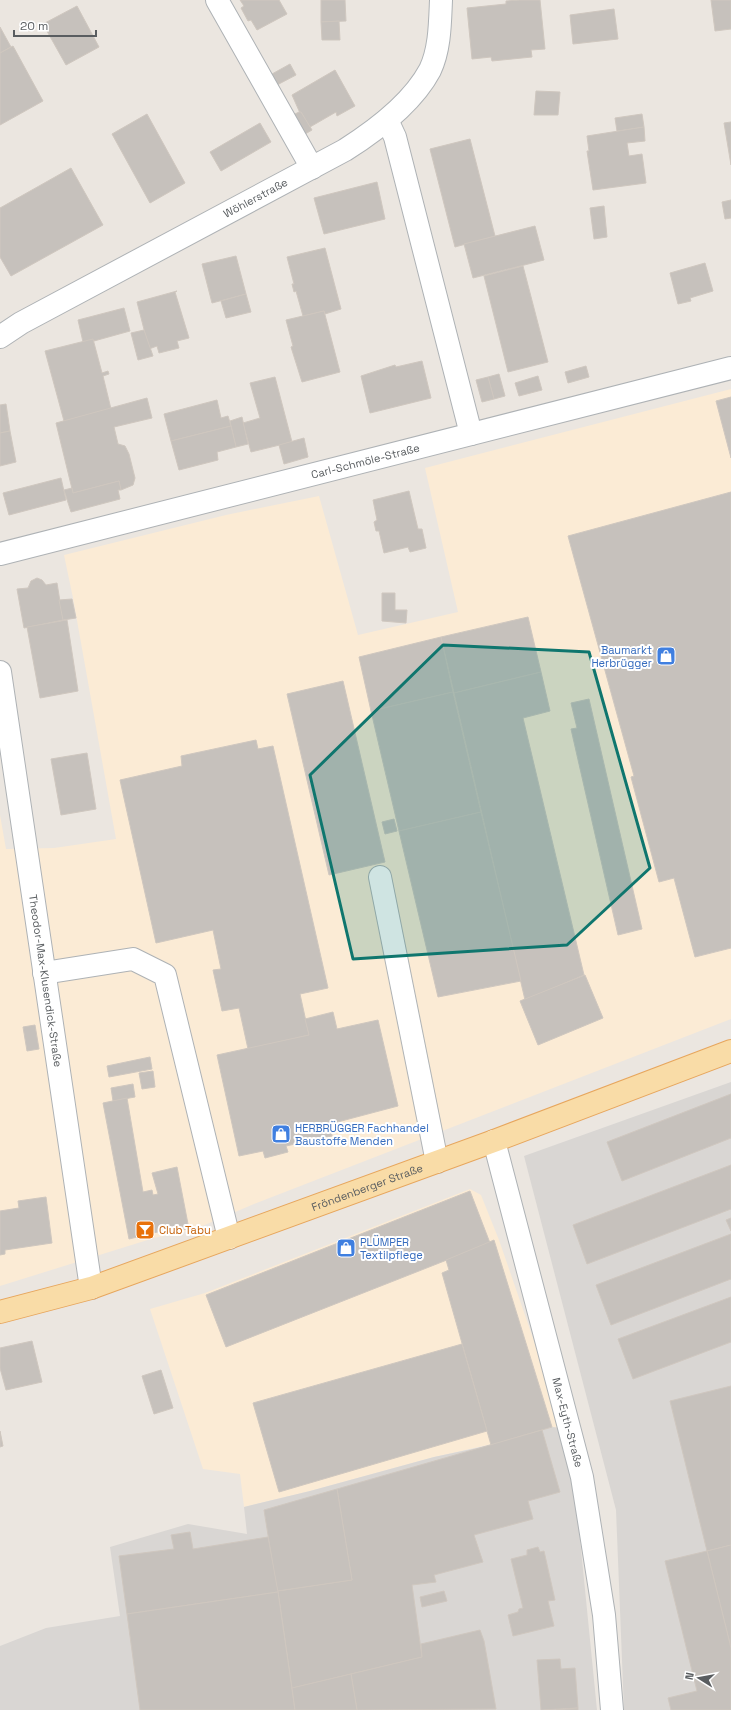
<svg xmlns="http://www.w3.org/2000/svg" width="731" height="1710" viewBox="0 0 731 1710" font-family="'Space Grotesk',sans-serif">
  <style>
    .commercial { fill: #fbebd5 }
    .industrial { fill: #d9d6d3 }
    .building { fill: #c6c1bc; stroke: #cfc7bf }
    .lines { fill: none; stroke-linecap: round; stroke-linejoin: round }
    .minor-casing { stroke: #aeb2b5; stroke-width: 24 }
    .major-casing { stroke: #e7a65d; stroke-width: 24 }
    .minor { stroke: #fff; stroke-width: 22 }
    .major { stroke: #f9dca7; stroke-width: 22 }
    .marked { fill: #0f766e; fill-opacity: 0.2; stroke: #0f766e; stroke-width: 3; stroke-linejoin: round }
    .labels { text-anchor: middle; dominant-baseline: central; stroke-width: 4; stroke-linejoin: round; paint-order: stroke }
    .street-label { font-size: 11px; fill: #595d60; stroke: #fff }
    .shop-label { font-size: 11px; fill: #366cbe; stroke: #fff; text-anchor: start }
    .food-label { font-size: 11px; fill: #c56008; stroke: #fff; text-anchor: start }
  </style>
  <rect width="100%" height="100%" fill="#ebe6e0"/>
  <g class="commercial">
    <path d="M731,389V1019L254,1204L193,1230L154,1238L0,1286V815L6,849L54,848L116,839L73,598L64,555L226,515L319,496L358,635L458,612L425,468Z"/>
    <path d="M470,1189L481,1195L499,1240L564,1428L434,1457L310,1491L244,1507L240,1474L203,1469L150,1309L205,1293Z"/>
  </g>
  <g class="industrial">
    <path d="M731,1082V1710H624L616,1510L524,1156Z"/>
    <path d="M552,1427L564,1428L572,1459L597,1710H0V1646L46,1628L120,1616L110,1547L188,1524L247,1534L244,1507L310,1491L434,1457L491,1445Z"/>
  </g>
  <g class="building">
    <path d="M240,0H279L287,14L257,30L251,20L248,21L241,8L244,6Z"/>
    <path d="M321,0H345L346,21L321,22Z"/>
    <path d="M520,0H540L545,49L531,50L532,57L492,61L491,57L472,59L467,8L506,4V1Z"/>
    <path d="M711,0H731V29L715,31Z"/>
    <path d="M77,6L99,47L66,65L43,24Z"/>
    <path d="M614,9L618,39L573,44L570,15Z"/>
    <path d="M339,21L340,40H322L321,22Z"/>
    <path d="M0,27L11,47L0,53Z"/>
    <path d="M13,46L43,101L0,125V53Z"/>
    <path d="M290,64L296,75L277,85L272,74Z"/>
    <path d="M335,70L355,106L337,116L336,112L310,127L301,112L300,113L292,95Z"/>
    <path d="M536,91L560,92L558,115H534Z"/>
    <path d="M299,112H301L312,130L300,137L289,117Z"/>
    <path d="M147,114L185,183L150,203L112,134Z"/>
    <path d="M642,114L644,127L617,131L615,118Z"/>
    <path d="M731,122V165L724,123Z"/>
    <path d="M260,123L271,142L221,171L210,152Z"/>
    <path d="M644,127L645,141L627,143L629,156L642,154L646,183L593,190L587,151H589L587,136Z"/>
    <path d="M470,139L495,236L455,247L430,149Z"/>
    <path d="M71,168L103,225L11,276L0,257V208Z"/>
    <path d="M377,182L385,219L324,234L314,198Z"/>
    <path d="M731,200V218L725,219L722,202Z"/>
    <path d="M604,206L607,237L594,239L590,208Z"/>
    <path d="M535,226L544,260L473,278L464,244Z"/>
    <path d="M325,248L341,309L325,314L324,311L303,316L296,291L294,292L292,284H294L287,257Z"/>
    <path d="M236,256L246,294L212,303L202,264Z"/>
    <path d="M705,263L713,291L690,298L691,301L678,304L670,273Z"/>
    <path d="M523,266L548,362L508,372L484,276Z"/>
    <path d="M177,291L175,292L189,338L177,341L179,348L159,353L157,346L149,349L137,302Z"/>
    <path d="M246,294L251,312L226,318L221,301Z"/>
    <path d="M124,308L130,331L94,341L83,342L78,320Z"/>
    <path d="M324,311L340,372L302,382L291,347L293,346L286,320Z"/>
    <path d="M144,330L153,356L138,360L131,333Z"/>
    <path d="M93,339L102,373L108,371L109,374L103,376L111,409L64,421L45,351Z"/>
    <path d="M422,361L431,398L370,413L361,376L395,365L396,367Z"/>
    <path d="M586,366L589,377L568,383L565,372Z"/>
    <path d="M499,374L505,396L494,399L488,377Z"/>
    <path d="M538,376L542,390L519,396L515,383Z"/>
    <path d="M275,377L292,442L251,452L243,423L260,418L250,383Z"/>
    <path d="M488,377L494,399L482,402L476,380Z"/>
    <path d="M731,397V458L716,401Z"/>
    <path d="M147,398L152,418L114,427L118,444L125,446L129,454L135,478L133,485L121,490L119,481L73,493L56,423Z"/>
    <path d="M217,400L221,418L228,416L231,426L171,441L164,414Z"/>
    <path d="M6,404L10,431L0,433V405Z"/>
    <path d="M242,417L248,444L236,447L230,421Z"/>
    <path d="M231,426L236,447L217,452L218,460L179,470L171,441Z"/>
    <path d="M10,431L16,462L0,466V433Z"/>
    <path d="M304,438L308,457L284,464L279,445Z"/>
    <path d="M61,478L66,500L9,515L3,493Z"/>
    <path d="M119,481L121,490H118L120,499L71,512L64,490L72,488L73,493Z"/>
    <path d="M409,491L418,529H422L426,548L410,552L408,547L384,553L379,531H376L374,522L377,520L373,500Z"/>
    <path d="M731,492V948L695,957L674,878L659,882L631,777L634,776L568,536Z"/>
    <path d="M37,578L42,580L46,585L57,583L63,620L24,628L17,589L28,588L31,581Z"/>
    <path d="M382,593H395V610H407L406,623L382,621Z"/>
    <path d="M72,599L76,618L63,620L59,600Z"/>
    <path d="M528,617L541,672L454,693L441,637Z"/>
    <path d="M67,620L78,691L40,698L27,627Z"/>
    <path d="M441,637L453,692L371,711L359,657Z"/>
    <path d="M541,672L550,711L523,718L584,975L525,1000L454,693Z"/>
    <path d="M343,681L385,862L329,875L287,694Z"/>
    <path d="M453,692L481,812L399,831L371,711Z"/>
    <path d="M589,699L642,929L618,935L571,729L577,728L571,703Z"/>
    <path d="M256,740L258,749L273,746L328,988L300,994L309,1035L248,1049L239,1008L222,1011L213,970L221,969L213,930L156,943L120,780L182,766L181,756Z"/>
    <path d="M87,753L96,809L61,815L51,759Z"/>
    <path d="M481,812L521,981L438,997L399,831Z"/>
    <path d="M394,819L397,831L385,834L382,822Z"/>
    <path d="M585,975L603,1018L538,1045L520,1001Z"/>
    <path d="M333,1012L337,1029L378,1020L398,1106L330,1124L332,1136L286,1146L288,1152L265,1158L263,1151L239,1156L217,1055L309,1035L305,1019Z"/>
    <path d="M35,1025L39,1049L27,1051L23,1027Z"/>
    <path d="M150,1057L152,1069L109,1077L107,1066Z"/>
    <path d="M153,1071L155,1087L142,1089L139,1073Z"/>
    <path d="M133,1084L135,1097L113,1101L111,1088Z"/>
    <path d="M731,1094V1138L622,1181L607,1142Z"/>
    <path d="M127,1098L143,1192L152,1190L153,1195L158,1194L152,1173L177,1167L188,1224L186,1225L187,1229L183,1230L182,1226L129,1239L103,1103Z"/>
    <path d="M731,1165V1209L587,1264L573,1225Z"/>
    <path d="M470,1191L490,1243L226,1347L206,1295Z"/>
    <path d="M46,1197L52,1243L5,1250V1254L0,1255V1211L19,1208L18,1201Z"/>
    <path d="M731,1218V1231L726,1220Z"/>
    <path d="M731,1234V1279L611,1325L596,1285Z"/>
    <path d="M494,1240L552,1427L491,1445L442,1273L449,1270L446,1260Z"/>
    <path d="M731,1297V1342L633,1379L618,1339Z"/>
    <path d="M32,1341L42,1382L6,1390L0,1368V1348Z"/>
    <path d="M462,1344L487,1431L279,1492L253,1403Z"/>
    <path d="M161,1370L173,1408L154,1414L142,1376Z"/>
    <path d="M731,1386V1545L707,1551L670,1401Z"/>
    <path d="M542,1430L560,1492L528,1501L533,1519L474,1535L483,1562L434,1575L436,1582L412,1585L422,1657L292,1688L278,1591L352,1580L337,1489Z"/>
    <path d="M0,1431L3,1446L0,1447Z"/>
    <path d="M337,1489L352,1580L277,1591L264,1510Z"/>
    <path d="M190,1532L193,1549L268,1537L278,1592L127,1614L119,1556L174,1549L171,1535Z"/>
    <path d="M731,1545V1648L707,1551Z"/>
    <path d="M538,1547L540,1552L544,1551L555,1600L548,1601L554,1626L513,1636L508,1615L518,1612L519,1609L523,1608L511,1559L527,1555V1550Z"/>
    <path d="M707,1551L731,1648V1710H671L668,1698L697,1691L665,1561Z"/>
    <path d="M444,1591L447,1601L422,1607L420,1597Z"/>
    <path d="M278,1592L295,1710H140L127,1614Z"/>
    <path d="M480,1630L484,1641L496,1709L357,1710L351,1674L422,1657L421,1644Z"/>
    <path d="M560,1659L561,1669L575,1668L578,1708L541,1710L537,1660Z"/>
    <path d="M351,1674L357,1710H295L292,1688Z"/>
    <path d="M578,1708V1710H556Z"/>
  </g>
  <g class="lines">
    <defs>
      <g id="minor">
        <path d="M217,0L312,168"/>
        <path d="M387,120L395,137L471,434"/>
        <path id="s1" d="M0,337L21,323L345,150C375,131 413,102 430,70C440,49 440,23 441,0"/>
        <path id="s2" d="M0,554L731,368"/>
        <path id="s3" d="M0,672L91,1288"/>
        <path d="M380,877L437,1162"/>
        <path d="M44,973L133,959L165,975L229,1238"/>
        <path id="s4" d="M494,1141L582,1477L604,1615L612,1710"/>
      </g>
      <g id="major">
        <path id="s5" d="M0,1312L91,1288L494,1141L731,1051"/>
      </g>
    </defs>
    <use href="#minor" class="minor-casing"/>
    <use href="#major" class="major-casing"/>
    <use href="#minor" class="minor"/>
    <use href="#major" class="major"/>
  </g>
  <path class="marked" d="M443,645L589,652L650,868L567,945L353,959L310,775Z"/>
  <defs>
    <symbol id="shop-square" viewBox="-11 -11 22 22"><rect x="-9" y="-9" width="18" height="18" rx="4" fill="#3f7fe0" stroke="#fff"/><path d="M-5-2.5h2.3a2.7 3.5 0 0 1 5.4 0H5L5.5 6h-11ZM-1.5-2.5h3a1.5 2.3 0 0 0-3 0Z" fill="#fff"/></symbol>
    <symbol id="bar-square" viewBox="-11 -11 22 22"><rect x="-9" y="-9" width="18" height="18" rx="4" fill="#e8710a" stroke="#fff"/><path d="M-6-5H6L.8 .8V4.5H3.5V6h-7V4.5H-.8V.8Z" fill="#fff"/></symbol>
  </defs>
  <g fill-rule="evenodd">
    <use href="#shop-square" x="655" y="645" width="22" height="22"/>
    <use href="#shop-square" x="270" y="1123" width="22" height="22"/>
    <use href="#bar-square" x="134" y="1219" width="22" height="22"/>
    <use href="#shop-square" x="335" y="1237" width="22" height="22"/>
  </g>
  <g class="labels">
    <g class="street-label">
      <text stroke="none"><textPath href="#s1" startOffset="291">Wöhlerstraße</textPath></text>
      <text stroke="none"><textPath href="#s2" startOffset="377">Carl-Schmöle-Straße</textPath></text>
      <text stroke="none"><textPath href="#s3" startOffset="312">Theodor-Max-Klusendick-Straße</textPath></text>
      <text stroke="none"><textPath href="#s5" startOffset="388">Fröndenberger Straße</textPath></text>
      <text stroke="none"><textPath href="#s4" startOffset="291">Max-Eyth-Straße</textPath></text>
    </g>
    <g class="shop-label">
      <text x="652" y="650" text-anchor="end">Baumarkt<tspan x="652" dy="13">Herbrügger</tspan></text>
      <text x="295" y="1128">HERBRÜGGER Fachhandel<tspan x="295" dy="13">Baustoffe Menden</tspan></text>
      <text x="360" y="1242">PLÜMPER<tspan x="360" dy="13">Textilpflege</tspan></text>
    </g>
    <g class="food-label">
      <text x="159" y="1230">Club Tabu</text>
    </g>
  </g>
  <g transform="translate(699 1678) rotate(281)" stroke="#ffffff" stroke-width="3" paint-order="stroke">
  <path d="M0-3L7 15L0 10L-7 15Z" fill="#595d60"/>
  <text y="-6" font-size="11" font-weight="bold" text-anchor="middle" fill="#595d60">N</text>
  </g>
  <path d="M14 30v6h82v-6" fill="none" stroke="#595d60" stroke-width="2"/>
  <text x="20" y="30" font-size="12" fill="#595d60" stroke="#ffffff" stroke-width="3" paint-order="stroke">20 m</text>
</svg>
